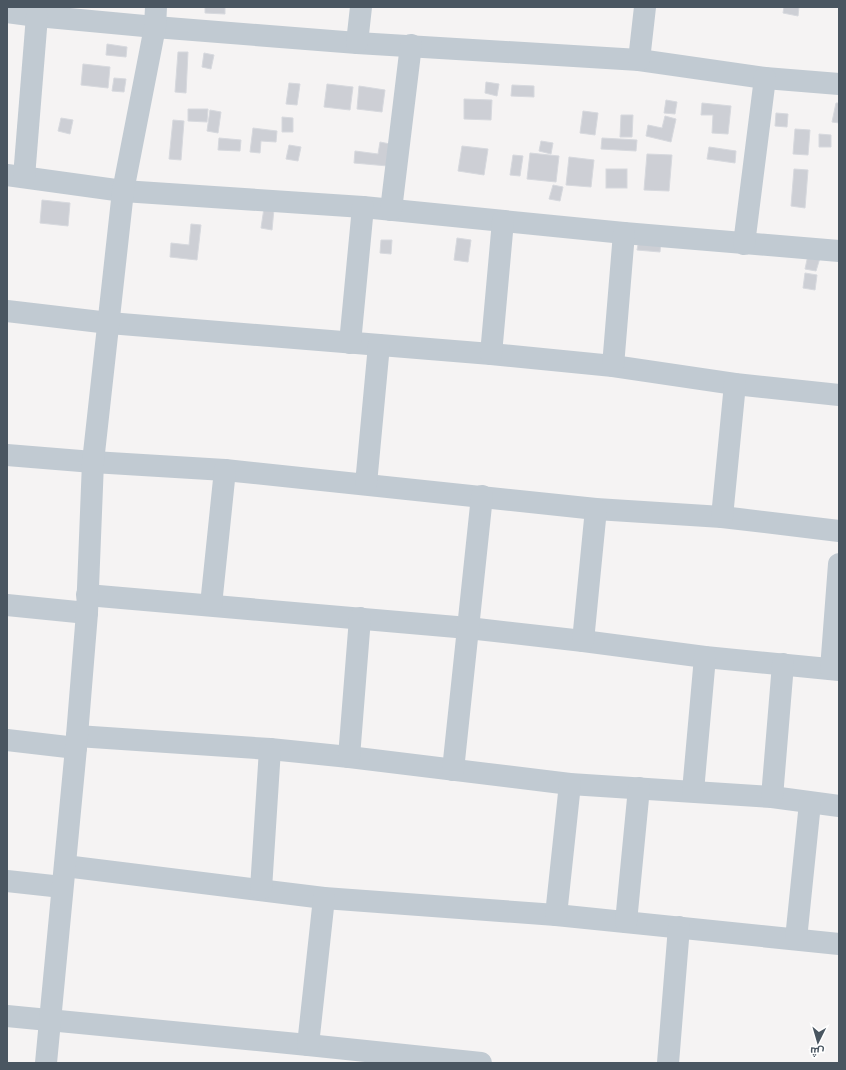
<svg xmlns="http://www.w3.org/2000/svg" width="846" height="1070" viewBox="0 0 846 1070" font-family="Barlow,Cairo,sans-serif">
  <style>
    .building { fill: #cdcfd5; stroke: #d7d9de }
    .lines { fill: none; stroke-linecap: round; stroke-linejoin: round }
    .minor { stroke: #c1cad2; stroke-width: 22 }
  </style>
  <rect width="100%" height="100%" fill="#f5f3f3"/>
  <g class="building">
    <path d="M205,7H225V14L205,13Z"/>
    <path d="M784,7H799L798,16L783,13Z"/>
    <path d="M107,44L127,47L126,57L106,55Z"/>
    <path d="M178,52H188L186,93L175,92Z"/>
    <path d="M204,53L214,55L211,69L202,67Z"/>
    <path d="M83,64L110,67L108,88L81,85Z"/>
    <path d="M114,78L126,79L124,92L112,91Z"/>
    <path d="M486,82L499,84L497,96L485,93Z"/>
    <path d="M289,83L300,84L297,105L286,104Z"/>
    <path d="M327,84L353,87L350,110L324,107Z"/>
    <path d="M512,85L534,86V97L511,96Z"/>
    <path d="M359,86L385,90L382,112L357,109Z"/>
    <path d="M464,99L492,100L491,120L464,119Z"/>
    <path d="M666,100L677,102L675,114L664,113Z"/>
    <path d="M702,103L731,106L728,134L712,133L713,115H701Z"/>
    <path d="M836,103H839V123L832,122Z"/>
    <path d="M188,109H208L207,122L188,121Z"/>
    <path d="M210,110L221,112L218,133L207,131Z"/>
    <path d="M583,111L598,113L595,135L580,133Z"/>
    <path d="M776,113L788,114L787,127L775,126Z"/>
    <path d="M621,115H633L632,137H620Z"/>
    <path d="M665,116L676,119L671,142L646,136L648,125L662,128Z"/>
    <path d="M282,117L293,118V132H282Z"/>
    <path d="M61,118L73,120L70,134L58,131Z"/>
    <path d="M173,120L184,121L181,160L169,159Z"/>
    <path d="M253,128L277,131L276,142L261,141L260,153L250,152Z"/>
    <path d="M795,129L810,130L808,155L793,154Z"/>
    <path d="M819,134L831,135V147H819Z"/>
    <path d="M219,138L241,140L240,151L218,150Z"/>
    <path d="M602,138L637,140L636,151L601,149Z"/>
    <path d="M541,141L553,143L551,154L539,151Z"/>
    <path d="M380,142L390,144L388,166L354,163L355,151L378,154Z"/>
    <path d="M289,145L301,147L298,161L286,159Z"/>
    <path d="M462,146L488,149L484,175L458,171Z"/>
    <path d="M709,147L736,151L735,163L707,159Z"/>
    <path d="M530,153L559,156L556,182L527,179Z"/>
    <path d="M647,154L672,155L669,191L644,190Z"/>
    <path d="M513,155L523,156L520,176L510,175Z"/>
    <path d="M569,157L594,160L591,187L566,185Z"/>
    <rect x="606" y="169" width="21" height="19"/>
    <path d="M794,169L808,170L805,208L791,206Z"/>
    <path d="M553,185L563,187L560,201L549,199Z"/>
    <path d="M42,200L70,203L68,226L40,223Z"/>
    <path d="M264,208L274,209L272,230L261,228Z"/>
    <path d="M191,224L201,225L197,260L170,257L171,243L189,245Z"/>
    <path d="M457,238L471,240L468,262L454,260Z"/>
    <path d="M639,239L661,241L660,252L637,250Z"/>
    <path d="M381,240H392L391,254L380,253Z"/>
    <path d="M808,255L820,258L816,271L805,269Z"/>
    <path d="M805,273L817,275L815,290L803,288Z"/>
  </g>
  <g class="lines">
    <g class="minor">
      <path d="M7,12L37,16L155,27L357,43L639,60L765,78L839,84"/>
      <path d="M357,43L361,7"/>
      <path d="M639,60L645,7"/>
      <path d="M7,175L123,191L363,207L624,233L839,251"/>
      <path d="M24,177L37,16"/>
      <path d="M391,210L411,45"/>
      <path d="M744,244L765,78"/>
      <path d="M7,311L109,323L491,354L613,366L735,384L839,395"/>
      <path d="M350,343L363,207"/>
      <path d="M491,354L503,221"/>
      <path d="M613,366L624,233"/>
      <path d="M7,455L93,462L225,470L596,509L722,517L839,531"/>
      <path d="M366,484L379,345"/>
      <path d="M722,517L735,384"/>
      <path d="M87,595L468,628L583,641L705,657L839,670"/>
      <path d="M7,605L87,613"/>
      <path d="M211,605L225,470"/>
      <path d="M583,641L596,509"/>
      <path d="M831,669L839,564"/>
      <path d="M77,736L270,749L349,757L570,784L772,797L839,806"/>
      <path d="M7,740L76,748"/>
      <path d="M349,757L360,618"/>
      <path d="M453,770L482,496"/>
      <path d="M693,791L705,657"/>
      <path d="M772,797L783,664"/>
      <path d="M65,866L324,898L556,915L839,944"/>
      <path d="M7,881L62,887"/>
      <path d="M261,889L270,749"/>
      <path d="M556,915L570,784"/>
      <path d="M626,922L639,788"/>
      <path d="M796,939L810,803"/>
      <path d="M7,1016L308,1045L481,1063"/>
      <path d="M308,1045L324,898"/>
      <path d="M46,1063L76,748L87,613L93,462L123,191L155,27L156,7"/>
      <path d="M668,1063L679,927"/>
    </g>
  </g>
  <rect width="846" height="1070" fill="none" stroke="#4a5661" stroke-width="16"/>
  <g transform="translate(818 1042) rotate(185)" stroke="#ffffff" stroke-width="3" paint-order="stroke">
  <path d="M0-3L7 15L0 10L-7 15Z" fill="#4a5661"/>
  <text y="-6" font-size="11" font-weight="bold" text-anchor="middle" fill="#4a5661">ش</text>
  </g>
</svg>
